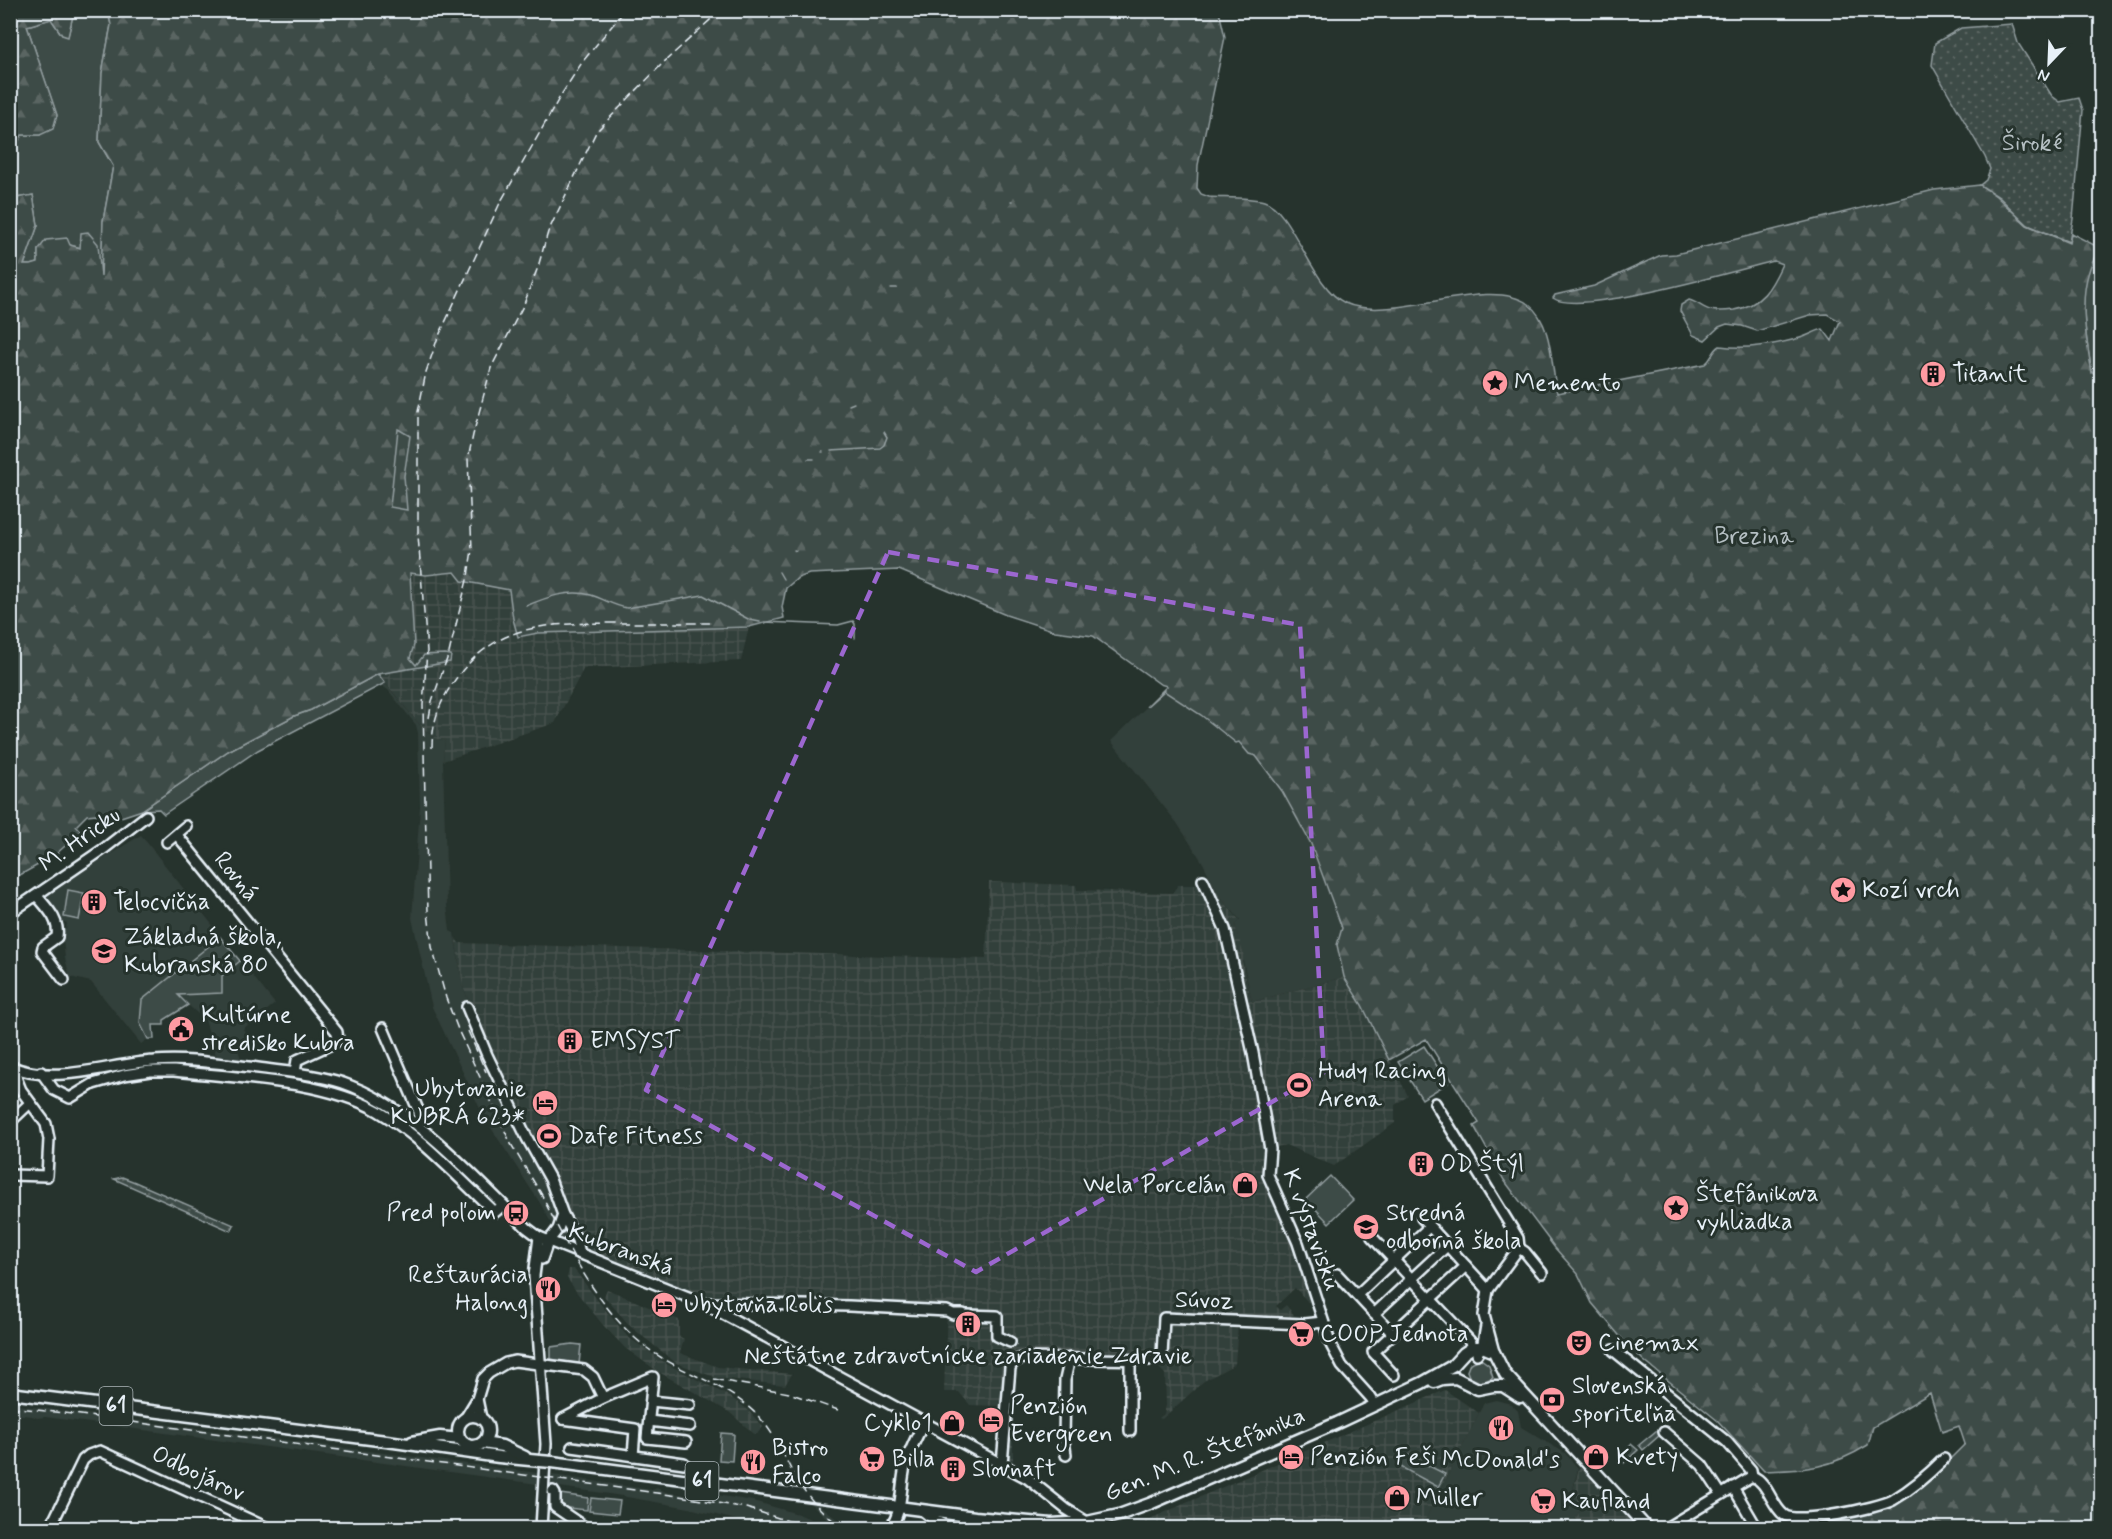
<svg xmlns="http://www.w3.org/2000/svg" width="2112" height="1539" viewBox="0 0 2112 1539" font-family="Mynerve,sans-serif">
  <style>
    .built { fill: #333f3a }
    .industrial { fill: url(#industrial-grid) }
    .green { fill: #3e4b47; stroke: #939ea0; stroke-width: 1.5 }
    .forest { fill: url(#forest-firs); stroke: #939ea0; stroke-width: 1.5 }
    .cemetery { fill: url(#cemetery-stones); stroke: #939ea0; stroke-width: 1.5 }
    .garden { fill: url(#garden-dots); stroke: #939ea0; stroke-width: 1.5 }
    .lines { fill: none; stroke-linecap: round; stroke-linejoin: round }
    .stream { stroke: #98a3a5; stroke-width: 1.5 }
    .minor-casing { stroke: #e8f1f8; stroke-width: 14 }
    .major-casing { stroke: #e8f1f8; stroke-width: 15 }
    .minor { stroke: #26332d; stroke-width: 9 }
    .major { stroke: #26332d; stroke-width: 10 }
    .rail { stroke: #e8f1f8; stroke-width: 1.5; stroke-dasharray: 9 4.5; stroke-linecap: butt }
    .major-bridge-casing { stroke: #e8f1f8; stroke-width: 15; stroke-linecap: butt }
    .major-bridge { stroke: #26332d; stroke-width: 10 }
    .marked { fill: none; stroke: #9c67d0; stroke-width: 4.5; stroke-dasharray: 12 8; stroke-linejoin: round }
    .labels { text-anchor: middle; dominant-baseline: central; stroke-width: 6; stroke-linejoin: round; paint-order: stroke }
    .shield { fill: #26332d; stroke: #aeb8bb; stroke-width: 1.5 }
    .shield-label { font-size: 22px; font-weight: bold; fill: #e8f1f8 }
    .park-label { font-size: 24px; fill: #b5bfc3; stroke: #26332d }
    .poi-label { font-size: 24px; fill: #e8f1f8; stroke: #26332d; text-anchor: start }
    .street-label { font-size: 24px; fill: #e8f1f8; stroke: #26332d }
  </style>
  <defs>
    <pattern id="industrial-grid" width="8" height="8" patternUnits="userSpaceOnUse" patternTransform="scale(1.5)"><rect width="8" height="8" fill="#333f3a"/><path d="M0 4h8M4 0v8" fill="none" stroke="#47524e"/></pattern>
    <pattern id="forest-firs" width="22" height="20" patternUnits="userSpaceOnUse" patternTransform="scale(1.5)"><rect width="22" height="20" fill="#3e4b47"/><path d="M5 1l3.5 6h-7zM16 11l3.5 6h-7z" fill="#5a6562"/></pattern>
    <pattern id="cemetery-stones" width="16" height="16" patternUnits="userSpaceOnUse" patternTransform="scale(1.5)"><rect width="16" height="16" fill="#3e4b47"/><path d="M2 7V4a2 2 0 0 1 4 0v3zM10 15v-3a2 2 0 0 1 4 0v3z" fill="#5a6562"/></pattern>
    <pattern id="garden-dots" width="8" height="8" patternUnits="userSpaceOnUse" patternTransform="scale(1.5)"><rect width="8" height="8" fill="#3e4b47"/><path d="M2 2h.1M6 6h.1" fill="none" stroke="#5a6562" stroke-width="1.8" stroke-linecap="round"/></pattern>
  </defs>
  <rect width="100%" height="100%" fill="#26332d"/>
  <filter id="ink" filterUnits="userSpaceOnUse"><feTurbulence type="fractalNoise" baseFrequency=".0167" numOctaves="2"/><feDisplacementMap in="SourceGraphic" scale="12" xChannelSelector="R" yChannelSelector="G"/><feConvolveMatrix kernelMatrix="1 2 1 2 8 2 1 2 1" color-interpolation-filters="sRGB"/></filter>
  <g filter="url(#ink)">
    <g class="built">
      <path d="M385,683L419,724L436,739L445,740L443,761L447,905L450,931L454,933L463,987L507,1090L571,1221L589,1253L560,1244L553,1230V1226L540,1203L484,1117L432,1007L412,918L420,806L418,733L416,725L388,690L381,685Z"/>
      <path d="M1163,691L1201,715L1236,743L1239,742L1249,754L1256,756L1282,791L1311,844L1342,928L1337,945L1344,977L1252,1002L1235,924L1240,920L1218,894L1203,863L1177,823L1111,741Z"/>
      <path d="M141,835L275,1004L243,1029L249,1037L237,1046L241,1059L216,1056L205,1020L163,983L142,1000L140,1023L148,1039L141,1044L91,982L70,977L65,958L62,930L66,929L67,923L61,921L46,901L49,899L46,894Z"/>
      <path d="M1496,1400L1511,1404L1518,1411L1521,1427L1565,1453L1578,1468L1570,1502L1581,1509L1571,1528H1421L1484,1403Z"/>
      <path d="M10,1404L567,1477L652,1490L657,1488L666,1492L699,1497H706V1493L711,1494L753,1501L798,1514L831,1527L833,1524L808,1501L816,1502L849,1528H788L766,1521L757,1526L744,1524L736,1520L689,1508L610,1494L121,1427L45,1417L37,1418L32,1416L11,1414Z"/>
    </g>
    <g class="industrial">
      <path d="M455,572L462,581L509,590L513,619L519,637L538,633L749,627L741,661L584,668L555,723L443,761L445,740L436,739L419,724L378,674L450,662L445,654L424,655L418,664L415,665L410,658L414,645L410,573L426,575Z"/>
      <path d="M1208,876L1218,894L1240,921L1235,925L1245,960L1242,961L1252,1002L1344,977L1362,1005L1408,1096L1395,1105V1123L1334,1166L1286,1145L1276,1147L1275,1155L1272,1157L1271,1171L1294,1223L1307,1245L1315,1272L1312,1298L1308,1302L1295,1288L1276,1306L1280,1310L1286,1305L1294,1315L1287,1319L1262,1318L1238,1325L1235,1364L1204,1381L1162,1419L1159,1418L1164,1414L1166,1405L1165,1374L1155,1364L1024,1362L1018,1365L1013,1375V1465L983,1449L995,1451L999,1449L1000,1406L970,1405L959,1392H944L947,1306L700,1297L597,1258L589,1253L571,1221L507,1090L463,987L455,937L459,943L986,959L989,882L1076,885L1077,890L1172,893L1178,885H1196Z"/>
      <path d="M569,1269H574L599,1302L628,1337L667,1364L729,1396L747,1409L763,1427L757,1434L753,1433L729,1412L657,1371L625,1348L603,1325L578,1294L567,1278Z"/>
      <path d="M607,1289L679,1320V1336L684,1339L680,1353L718,1367L792,1374L785,1385L717,1378L676,1363L631,1327L604,1296Z"/>
      <path d="M1445,1390L1479,1413L1421,1528H1115L1145,1521Z"/>
      <path d="M1580,1464L1638,1528H1571L1581,1509L1570,1502Z"/>
    </g>
    <g class="green">
      <path d="M74,11H108L111,25L102,73L99,142L113,166L103,221L101,283L81,248L70,245L38,250V263L31,265H24L38,225L33,195L11,199V154L21,135H40L57,116L27,26L51,19L62,35L68,36Z"/>
      <path d="M2101,247V375L2092,373C2086,337 2073,276 2101,247Z"/>
      <path d="M378,674L385,683L258,750L164,814L159,809L142,810L228,751L294,716L311,710Z"/>
      <path d="M68,890L84,893L79,920L64,917Z"/>
      <path d="M220,937L240,961L222,976V993L178,995L188,1005L164,1020V1025H153L154,1039H148L140,1023L142,1000Z"/>
      <path d="M1424,1046L1448,1083L1422,1099L1398,1062Z"/>
      <path d="M1330,1176L1353,1200L1329,1223L1306,1199Z"/>
      <path d="M572,1344L581,1345L579,1364L551,1359V1347Z"/>
      <path d="M1481,1359L1489,1365L1493,1377L1481,1384L1470,1379L1467,1371L1470,1363Z"/>
      <path d="M1656,1431L1661,1434L1643,1450L1639,1445Z"/>
      <path d="M721,1433L734,1434L732,1461L719,1460Z"/>
      <path d="M1631,1444L1638,1450L1624,1463L1618,1457Z"/>
      <path d="M1404,1453L1445,1474L1438,1487L1397,1465Z"/>
      <path d="M560,1494L588,1498L587,1510L558,1507Z"/>
      <path d="M591,1498L620,1501L618,1514L589,1511Z"/>
      <path d="M944,1519L972,1522L975,1528H959Z"/>
    </g>
    <g class="forest">
      <path d="M11,10L74,11L68,37L62,35L51,19L27,26L57,115L53,129L40,135H22L11,154Z"/>
      <path d="M108,11H1219L1225,37L1198,165L1197,188L1201,194L1209,197C1225,198 1249,197 1264,201C1292,209 1312,288 1345,303C1391,324 1488,275 1528,304C1553,323 1551,365 1557,393L1705,364C1713,358 1712,351 1720,346C1746,350 1774,345 1800,338C1808,336 1815,331 1823,329L1832,341L1840,321L1827,314L1810,315L1757,331L1742,326L1727,324L1719,327L1705,340L1693,335L1680,311L1681,305L1689,300C1697,302 1703,308 1710,310C1718,312 1726,311 1734,310C1762,305 1771,288 1782,264L1774,261C1738,270 1578,317 1553,298L1555,295L1594,286L1661,255L1676,254L1934,190L1980,185L1996,196L2027,225L2069,243L2071,233L2100,248C2075,285 2085,331 2092,373L2102,375L2101,1528H1808L1809,1524L1892,1506L1923,1486L1965,1444L1959,1426L1942,1432L1930,1393L1873,1427L1868,1445C1831,1468 1806,1470 1764,1471L1718,1421L1644,1361L1623,1340L1592,1303L1578,1274L1555,1248L1504,1180L1474,1126L1479,1123L1426,1039L1389,1060L1362,1005L1344,977L1337,945L1342,928L1311,844L1282,791L1256,756L1249,754L1239,742L1236,743L1201,715L1164,691L1146,707L1167,686L1160,684L1093,636L1055,631L1006,615L899,570L809,574L798,578L786,588L782,607L784,618L749,627L538,633L518,637L513,619L509,590L462,581L455,572L426,575L410,573L414,645L410,658L416,665L424,655L445,654L451,655L450,662L378,674L311,710L294,716L228,751L142,810L112,820H103L96,814L87,815L76,826L81,832L56,854V855L11,880V199L33,195L38,225L24,265H31L38,263V250L46,240L67,238L70,245L80,248L81,233L88,232L98,244L101,276L103,221L113,166L99,142L102,73L111,25Z"/>
    </g>
    <path class="cemetery" d="M398,429L410,436L404,476L407,510L390,507Z"/>
    <g class="garden">
      <path d="M2012,24L2018,43L2052,96L2060,102L2079,98L2083,110L2073,219L2069,242L2028,225L1999,197L1980,185L1986,180L1990,169L1985,157L1932,65L1935,43L1961,28Z"/>
      <path d="M122,1177L135,1182L234,1225L231,1231L114,1179Z"/>
    </g>
    <g class="lines">
      <g class="stream">
        <path d="M1011,201H1012"/>
        <path d="M891,288H897"/>
        <path d="M849,405L854,403"/>
        <path d="M831,451L880,448L884,445L887,437L884,432"/>
        <path d="M822,452H823"/>
        <path d="M808,459H814"/>
        <path d="M794,550L796,551"/>
        <path d="M779,572L783,579"/>
        <path d="M526,606C547,597 569,589 591,595C604,599 614,606 627,608L703,595L750,620L760,622"/>
        <path d="M764,622L838,625L853,621L855,624V638"/>
      </g>
      <defs>
        <g id="minor">
          <path d="M177,835L337,1032L338,1040L334,1043L297,1060L295,1072"/>
          <path d="M167,842L186,826"/>
          <path d="M1203,880L1225,929L1253,1053L1270,1149L1268,1175L1298,1243L1331,1345L1342,1366L1371,1398L1375,1405"/>
          <path d="M37,896C47,908 60,920 57,937L43,947L42,951L64,980"/>
          <path d="M10,913L105,848L146,816"/>
          <path d="M467,1007L487,1055L527,1138L550,1179L563,1215L577,1240L580,1254"/>
          <path d="M383,1028L419,1112V1127"/>
          <path d="M10,1066C55,1086 108,1064 154,1061C188,1058 224,1064 258,1068C287,1072 315,1074 343,1083C415,1108 472,1176 527,1228L539,1237L703,1303L1027,1478L1066,1509L1087,1522"/>
          <path d="M41,1072L54,1090L70,1098L93,1084L124,1075L150,1071H174C237,1078 323,1080 378,1111C422,1137 458,1178 495,1212L503,1205"/>
          <path d="M1435,1103L1518,1238L1519,1248L1488,1290L1484,1315L1494,1352"/>
          <path d="M10,1122L30,1103"/>
          <path d="M10,1175L47,1176L49,1139L46,1124L21,1090L17,1080L15,1068"/>
          <path d="M1422,1218L1488,1290"/>
          <path d="M539,1237L534,1276L546,1444L541,1528"/>
          <path d="M1372,1237L1471,1342"/>
          <path d="M1519,1248L1525,1252L1542,1273"/>
          <path d="M542,1259L548,1242L558,1229L563,1215"/>
          <path d="M1337,1274L1393,1334"/>
          <path d="M1357,1295L1429,1227"/>
          <path d="M705,1303L849,1306L947,1311L953,1314H963"/>
          <path d="M1374,1314L1447,1246"/>
          <path d="M967,1315L997,1316V1336L1010,1342"/>
          <path d="M1613,1350L1727,1442L1751,1470L1752,1476"/>
          <path d="M1477,1354L1483,1343L1486,1326"/>
          <path d="M1130,1360V1431"/>
          <path d="M1394,1375L1373,1352L1466,1266"/>
          <path d="M477,1399L481,1418"/>
          <path d="M651,1401L690,1405"/>
          <path d="M466,1417L477,1399L483,1379L489,1373L506,1363L515,1361L584,1370L593,1377L603,1398"/>
          <path d="M563,1419L603,1398L653,1377L647,1438L686,1442"/>
          <path d="M563,1419L635,1429L633,1456"/>
          <path d="M649,1421L690,1426"/>
          <path d="M1664,1432L1702,1465L1721,1494"/>
          <path d="M572,1447L684,1463"/>
          <path d="M1066,1455L1064,1440L1065,1380L1070,1358"/>
          <path d="M1002,1464L1010,1368L1013,1362L1022,1358L1157,1360L1162,1356L1164,1318L1304,1324L1323,1322"/>
          <path d="M1733,1487L1757,1528"/>
          <path d="M553,1491L555,1494V1507L586,1528"/>
          <path d="M923,1511L934,1520L951,1528"/>
          <path d="M975,1517L978,1528"/>
          <path d="M50,1528L83,1460L89,1455L100,1451L268,1528"/>
          <path d="M890,1528C903,1511 900,1488 905,1467C908,1452 917,1437 924,1422"/>
          <path d="M1666,1528L1752,1476C1768,1482 1771,1505 1784,1515C1797,1525 1878,1508 1893,1500C1912,1489 1928,1475 1944,1459"/>
        </g>
        <g id="major">
          <path d="M1434,1382L1442,1379L1456,1378L1478,1389L1493,1386H1503L1520,1397"/>
          <path d="M10,1393L394,1442L499,1457L540,1461"/>
          <circle cx="473" cy="1431" r="15"/>
          <path d="M412,1442L440,1437L460,1439"/>
          <path d="M483,1443L502,1446L525,1457"/>
          <path d="M552,1462L975,1517L1051,1524L1087,1522L1119,1515L1152,1503L1337,1423L1422,1383L1452,1366L1464,1353L1473,1347H1482L1494,1352L1505,1374L1647,1528"/>
        </g>
      </defs>
      <use href="#minor" class="minor-casing"/>
      <use href="#major" class="major-casing"/>
      <use href="#minor" class="minor"/>
      <use href="#major" class="major"/>
      <g class="rail">
        <path d="M956,10V11"/>
        <path d="M429,718L432,701L449,653L468,576L472,550L468,459L473,435L491,368L524,304L538,267L548,232L596,132L663,63L721,10"/>
        <path d="M432,748C432,720 441,698 458,676C500,621 552,624 615,623C647,623 680,623 712,623"/>
        <path d="M468,1031L486,1072"/>
        <path d="M539,1190C567,1246 601,1317 654,1353C689,1376 729,1385 759,1417C775,1434 783,1455 794,1475C807,1497 823,1514 843,1528"/>
        <path d="M543,1197L511,1144L459,1032L446,998L432,947L428,912L425,799L423,705L427,651L418,535V412L426,372L437,340L500,203L561,95L583,61L625,10"/>
        <path d="M714,1379L789,1393L838,1410"/>
        <path d="M10,1407L81,1415L679,1496L746,1508L811,1528"/>
      </g>
      <defs>
        <path id="major-bridge" d="M540,1461L552,1462"/>
      </defs>
      <use href="#major-bridge" class="major-bridge-casing"/>
      <use href="#major-bridge" class="major-bridge"/>
    </g>
  </g>
  <path class="marked" d="M888,552L1300,625L1324,1072L976,1272L646,1090Z"/>
  <defs>
    <symbol id="building-disc" viewBox="-11 -11 22 22"><circle r="9.5" fill="#ff9aa2" stroke="#26332d"/><path d="M-4-6H4V6H1V3H-1V6H-4ZM-2.5-4.3h1.7v1.8h-1.7ZM.8-4.3h1.7v1.8H.8ZM-2.5-1h1.7V.8h-1.7ZM.8-1h1.7V.8H.8Z" fill="#111"/></symbol>
    <symbol id="sight-disc" viewBox="-11 -11 22 22"><circle r="9.5" fill="#ff9aa2" stroke="#26332d"/><path d="M0-6L1.8-2.2L6-1.7L2.9 1.2L3.7 5.4L0 3.3L-3.7 5.4L-2.9 1.2L-6-1.7L-1.8-2.2Z" fill="#111"/></symbol>
    <symbol id="school-disc" viewBox="-11 -11 22 22"><circle r="9.5" fill="#ff9aa2" stroke="#26332d"/><path d="M0-5L7-2L0 1L-7-2ZM-4 1L0 2.5L4 1V4Q0 6-4 4Z" fill="#111"/></symbol>
    <symbol id="civic-disc" viewBox="-11 -11 22 22"><circle r="9.5" fill="#ff9aa2" stroke="#26332d"/><path d="M-.6-6.5H3V-4.5H.6V-3L4-1V1h2V6H-6V1h2V-1L-.6-3ZM-1.2 2.5V6h2.4V2.5Z" fill="#111"/></symbol>
    <symbol id="stadium-disc" viewBox="-11 -11 22 22"><circle r="9.5" fill="#ff9aa2" stroke="#26332d"/><path d="M0-5a6.5 5 0 1 0 0 10a6.5 5 0 1 0 0-10ZM-3.5-1.8h7v3.6h-7Z" fill="#111"/></symbol>
    <symbol id="hotel-disc" viewBox="-11 -11 22 22"><circle r="9.5" fill="#ff9aa2" stroke="#26332d"/><path d="M-6-4.5h1.5V1H6V5H4.5V3h-9V5H-6ZM-4 0a1.8 1.8 0 1 1 3.6 0ZM.5 0V-2.5h3Q6-2.5 6 0Z" fill="#111"/></symbol>
    <symbol id="shop-disc" viewBox="-11 -11 22 22"><circle r="9.5" fill="#ff9aa2" stroke="#26332d"/><path d="M-5-2.5h2.3a2.7 3.5 0 0 1 5.4 0H5L5.5 6h-11ZM-1.5-2.5h3a1.5 2.3 0 0 0-3 0Z" fill="#111"/></symbol>
    <symbol id="bus-disc" viewBox="-11 -11 22 22"><circle r="9.5" fill="#ff9aa2" stroke="#26332d"/><path d="M-5-6H5V4H4V6H2V4H-2V6H-4V4H-5ZM-3.5-4V0h7V-4ZM-3.5 1.2v1.5H-2V1.2ZM2 1.2v1.5H3.5V1.2Z" fill="#111"/></symbol>
    <symbol id="restaurant-disc" viewBox="-11 -11 22 22"><circle r="9.5" fill="#ff9aa2" stroke="#26332d"/><path d="M-5-6h1v4h1v-4h1v4h1v-4h1v5L-1.5 .5V6h-2V.5L-5-1ZM5-6V6H3V1.5H1.5Q1.5-4 5-6Z" fill="#111"/></symbol>
    <symbol id="supermarket-disc" viewBox="-11 -11 22 22"><circle r="9.5" fill="#ff9aa2" stroke="#26332d"/><path d="M-6-5.5h2.5l.6 2H6L4.5 2H-2.5L-4.4-4H-6ZM-1.5 3.2a1.3 1.3 0 1 0 .1 0ZM3 3.2a1.3 1.3 0 1 0 .1 0Z" fill="#111"/></symbol>
    <symbol id="theatre-disc" viewBox="-11 -11 22 22"><circle r="9.5" fill="#ff9aa2" stroke="#26332d"/><path d="M-5-5.5Q0-4 5-5.5V0Q5 5 0 6Q-5 5-5 0ZM-3.3-2.5H-1v1.5H-3.3ZM1-2.5H3.3v1.5H1ZM-2.8 1Q0 5.5 2.8 1Z" fill="#111"/></symbol>
    <symbol id="bank-disc" viewBox="-11 -11 22 22"><circle r="9.5" fill="#ff9aa2" stroke="#26332d"/><path d="M-6-4H6V4H-6ZM0-2.3a2.3 2.3 0 1 0 0 4.6a2.3 2.3 0 1 0 0-4.6Z" fill="#111"/></symbol>
  </defs>
  <g fill-rule="evenodd">
    <use href="#building-disc" x="1918" y="359" width="30" height="30"/>
    <use href="#sight-disc" x="1480" y="368" width="30" height="30"/>
    <use href="#sight-disc" x="1828" y="875" width="30" height="30"/>
    <use href="#building-disc" x="79" y="887" width="30" height="30"/>
    <use href="#school-disc" x="89" y="936" width="30" height="30"/>
    <use href="#civic-disc" x="166" y="1014" width="30" height="30"/>
    <use href="#building-disc" x="555" y="1026" width="30" height="30"/>
    <use href="#stadium-disc" x="1284" y="1070" width="30" height="30"/>
    <use href="#hotel-disc" x="530" y="1088" width="30" height="30"/>
    <use href="#stadium-disc" x="534" y="1121" width="30" height="30"/>
    <use href="#building-disc" x="1406" y="1149" width="30" height="30"/>
    <use href="#shop-disc" x="1230" y="1170" width="30" height="30"/>
    <use href="#sight-disc" x="1661" y="1193" width="30" height="30"/>
    <use href="#bus-disc" x="501" y="1198" width="30" height="30"/>
    <use href="#school-disc" x="1351" y="1212" width="30" height="30"/>
    <use href="#restaurant-disc" x="533" y="1274" width="30" height="30"/>
    <use href="#hotel-disc" x="649" y="1290" width="30" height="30"/>
    <use href="#building-disc" x="953" y="1309" width="30" height="30"/>
    <use href="#supermarket-disc" x="1286" y="1319" width="30" height="30"/>
    <use href="#theatre-disc" x="1564" y="1328" width="30" height="30"/>
    <use href="#bank-disc" x="1537" y="1385" width="30" height="30"/>
    <use href="#hotel-disc" x="976" y="1405" width="30" height="30"/>
    <use href="#shop-disc" x="937" y="1408" width="30" height="30"/>
    <use href="#restaurant-disc" x="1486" y="1413" width="30" height="30"/>
    <use href="#hotel-disc" x="1276" y="1442" width="30" height="30"/>
    <use href="#shop-disc" x="1581" y="1442" width="30" height="30"/>
    <use href="#supermarket-disc" x="857" y="1444" width="30" height="30"/>
    <use href="#restaurant-disc" x="738" y="1447" width="30" height="30"/>
    <use href="#building-disc" x="938" y="1454" width="30" height="30"/>
    <use href="#shop-disc" x="1382" y="1483" width="30" height="30"/>
    <use href="#supermarket-disc" x="1528" y="1486" width="30" height="30"/>
  </g>
  <g class="labels">
    <g class="shield">
      <rect x="99.5" y="1387" width="33" height="38" rx="4.5"/>
      <rect x="685.5" y="1462" width="33" height="38" rx="4.5"/>
    </g>
    <g class="shield-label">
      <text x="116" y="1406">61</text>
      <text x="702" y="1481">61</text>
    </g>
    <g class="park-label">
      <text x="2032" y="143">Široké</text>
      <text x="1754" y="536">Brezina</text>
    </g>
    <g class="poi-label">
      <text x="1952" y="374">Titanit</text>
      <text x="1514" y="383">Memento</text>
      <text x="1862" y="890">Kozí vrch</text>
      <text x="113" y="902">Telocvičňa</text>
      <text x="124" y="937">Základná škola,<tspan x="124" dy="28">Kubranská 80</tspan></text>
      <text x="201" y="1015">Kultúrne<tspan x="201" dy="28">stredisko Kubra</tspan></text>
      <text x="590" y="1041">EMSYST</text>
      <text x="1318" y="1071">Hudy Racing<tspan x="1318" dy="28">Arena</tspan></text>
      <text x="526" y="1089" text-anchor="end">Ubytovanie<tspan x="526" dy="28">KUBRÁ 623*</tspan></text>
      <text x="568" y="1136">Dafe Fitness</text>
      <text x="1440" y="1164">OD Štýl</text>
      <text x="1226" y="1185" text-anchor="end">Wela Porcelán</text>
      <text x="1696" y="1194">Štefánikova<tspan x="1696" dy="28">vyhliadka</tspan></text>
      <text x="496" y="1213" text-anchor="end">Pred poľom</text>
      <text x="1386" y="1213">Stredná<tspan x="1386" dy="28">odborná škola</tspan></text>
      <text x="528" y="1275" text-anchor="end">Reštaurácia<tspan x="528" dy="28">Halong</tspan></text>
      <text x="684" y="1305">Ubytovňa Rolis</text>
      <text x="1320" y="1334">COOP Jednota</text>
      <text x="1598" y="1343">Cinemax</text>
      <text x="968" y="1356" text-anchor="middle">Neštátne zdravotnícke zariadenie Zdravie</text>
      <text x="1572" y="1386">Slovenská<tspan x="1572" dy="28">sporiteľňa</tspan></text>
      <text x="1010" y="1406">Penzión<tspan x="1010" dy="28">Evergreen</tspan></text>
      <text x="932" y="1423" text-anchor="end">Cyklo1</text>
      <text x="772" y="1448">Bistro<tspan x="772" dy="28">Falco</tspan></text>
      <text x="1310" y="1457">Penzión Feši</text>
      <text x="1616" y="1457">Kvety</text>
      <text x="892" y="1459">Billa</text>
      <text x="1501" y="1460" text-anchor="middle">McDonald's</text>
      <text x="972" y="1469">Slovnaft</text>
      <text x="1416" y="1498">Müller</text>
      <text x="1562" y="1501">Kaufland</text>
    </g>
    <g class="street-label">
      <text transform="translate(80 840) rotate(-36)">M. Hricku</text>
      <text transform="translate(236 877) rotate(51)">Rovná</text>
      <text transform="translate(1311 1230) rotate(70)">K výstavisku</text>
      <text transform="translate(621 1250) rotate(21)">Kubranská</text>
      <text transform="translate(1204 1301) rotate(1)">Súvoz</text>
      <text transform="translate(1205 1455) rotate(-22)">Gen. M. R. Štefánika</text>
      <text transform="translate(198 1474) rotate(25)">Odbojárov</text>
    </g>
  </g>
  <rect width="2112" height="1539" fill="none" stroke="#26332d" stroke-width="36"/>
  <rect x="18" y="18" width="2076" height="1503" fill="none" stroke="#e8f1f8" stroke-width="2" filter="url(#ink)"/>
  <g transform="translate(2049 63) rotate(203)" stroke="#26332d" stroke-width="4.5" paint-order="stroke">
  <path d="M0-4.5L10 22L0 15L-10 22Z" fill="#e8f1f8"/>
  <text y="-9" font-size="16" font-weight="bold" text-anchor="middle" fill="#e8f1f8">N</text>
  </g>
</svg>
